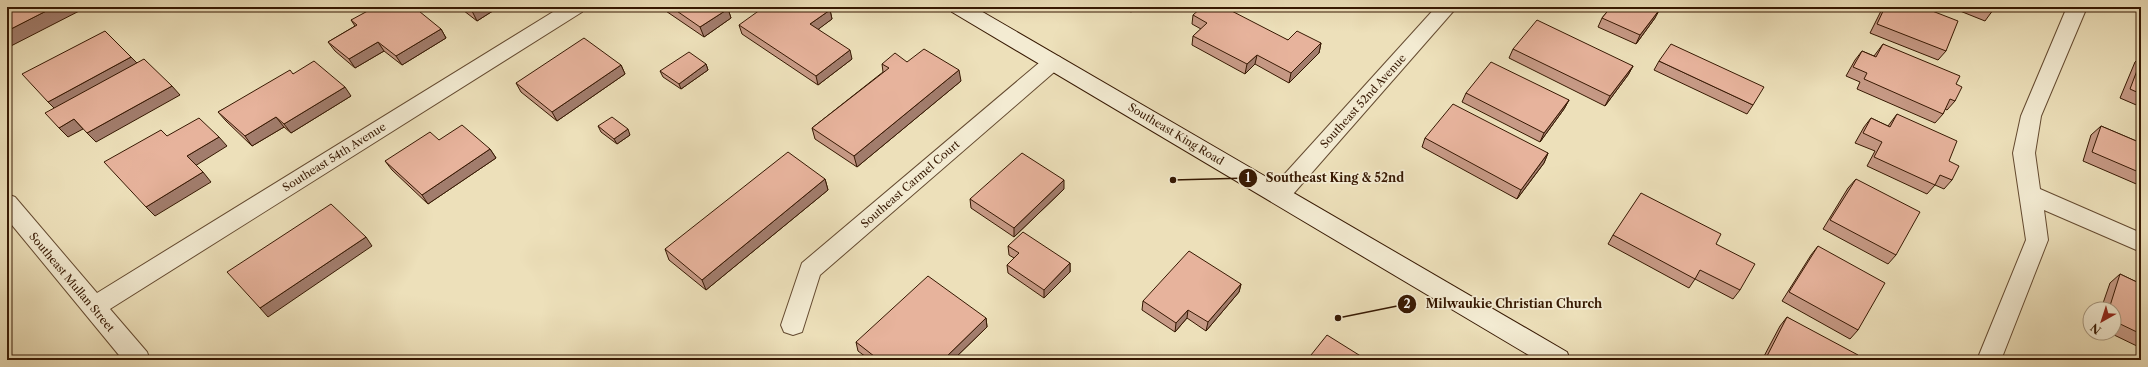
<svg xmlns="http://www.w3.org/2000/svg" width="2148" height="367" viewBox="0 0 2148 367" font-family="'Libre Caslon Text',serif">
  <style>
    .lines { fill: none; stroke-linecap: round; stroke-linejoin: round }
    .minor-casing { stroke: #644a30; stroke-width: 2 }
    .secondary-casing { stroke: #361802; stroke-width: 2 }
    .minor { fill: #f3ebd2; fill-rule: evenodd }
    .secondary { fill: #f3ebd2; fill-rule: evenodd }
    .wall { fill: #c79a86; stroke: #361802 }
    .shaded-wall { fill: #a27d6d; stroke: #361802 }
    .building { fill: #e7b39c; stroke: #361802 }
    .labels { text-anchor: middle; dominant-baseline: central; stroke-width: 3.5; stroke-linejoin: round; paint-order: stroke }
    .street-label { font-size: 11px; fill: #361802; stroke: #f3ebd2 }
    .leader { fill: none; stroke: #361802; stroke-width: 1.5 }
    .callout-dot { fill: #361802; stroke: #f3ebd2; stroke-width: 1.5 }
    .mark-label { font-size: 12px; text-anchor: middle; font-weight: bold; fill: #fff }
    .callout-label { font-size: 12px; text-anchor: middle; font-weight: bold; fill: #361802; stroke: #f3ebd2; stroke-width: 3.5; stroke-linejoin: round; paint-order: stroke }
  </style>
  <rect width="100%" height="100%" fill="#ede0ba"/>
  <filter id="stains"><feTurbulence type="fractalNoise" baseFrequency=".005" numOctaves="4"/><feColorMatrix values="0 0 0 0 .2 0 0 0 0 .09 0 0 0 0 .02 0 0 0 .5 -.17"/></filter>
  <radialGradient id="worn" r=".72"><stop offset=".6" stop-color="#630" stop-opacity="0"/><stop offset="1" stop-color="#630" stop-opacity=".3"/></radialGradient>
  <g class="lines">
    <defs>
      <g id="minor">
        <path d="M561,7H585L582,12L110,309L147,352L150,360H123L7,219V194L15,197L97,293Z"/>
        <path d="M1436,7H1457L1287,201L1279,204L1271,201L1268,195L1271,189Z"/>
        <path d="M2067,7H2087L2041,116L2035,153L2040,189L2141,233V252L2044,210L2048,240L2001,360H1977L2026,240L2013,153L2021,116Z"/>
        <path d="M1053,55L1060,57L1063,62L1060,67L820,275L802,332L793,335L784,332L781,325L802,263L1046,57Z"/>
      </g>
      <path id="secondary" d="M949,7H974L1567,352L1570,360H1537L952,12Z"/>
    </defs>
    <use href="#minor" class="minor-casing"/>
    <use href="#secondary" class="secondary-casing"/>
    <use href="#minor" class="minor"/>
    <use href="#secondary" class="secondary"/>
  </g>
  <g class="wall">
    <path d="M459,7H499L477,21Z"/>
    <path d="M660,7H725L728,9L731,18L704,37Z"/>
    <path d="M1123,7H1137L1131,12Z"/>
    <path d="M1354,7H1363L1360,10Z"/>
    <path d="M1607,7H1657L1655,18L1636,44L1598,27L1602,18L1610,8Z"/>
    <path d="M1883,7H1922L1946,51L1938,60L1870,33Z"/>
    <path d="M1950,7H1998L1995,10H1993L1985,21Z"/>
    <path d="M830,10L832,19L818,29L852,59L818,85L742,34L739,25Z"/>
    <path d="M1193,15L1288,40L1321,43L1319,53L1289,83L1255,64L1245,74L1192,45L1193,36L1201,29L1192,24Z"/>
    <path d="M351,20L441,29L446,38L402,65L384,51L355,68L335,51L328,42L355,26Z"/>
    <path d="M1883,44L1956,84L1955,101L1947,110L1945,109L1943,114L1935,123L1857,89L1860,82L1846,76L1855,60L1862,51L1874,56Z"/>
    <path d="M1513,49L1633,66L1628,75L1605,106L1509,58Z"/>
    <path d="M2141,56V107L2120,98L2135,62Z"/>
    <path d="M1659,61L1753,105L1747,114L1654,70Z"/>
    <path d="M907,62L961,81L857,167L815,139L812,128L883,72L882,64Z"/>
    <path d="M706,64L708,70L681,89L663,77L660,71Z"/>
    <path d="M621,65L625,74L557,121L521,92L516,83Z"/>
    <path d="M293,74L351,96L291,133L284,127L252,146L226,121L218,112Z"/>
    <path d="M1466,93L1569,100L1564,109L1540,142L1462,102Z"/>
    <path d="M1897,114L1949,161L1952,180L1944,189L1935,185L1927,194L1867,166L1875,151L1855,143L1864,127L1871,118L1888,126Z"/>
    <path d="M598,126L630,135L617,144L601,132Z"/>
    <path d="M2101,126L2141,143V186L2083,161L2091,135Z"/>
    <path d="M1425,138L1548,153L1544,163L1517,199L1422,147Z"/>
    <path d="M490,149L496,158L428,204L392,170L385,161Z"/>
    <path d="M825,179L828,190L706,290L669,260L665,249Z"/>
    <path d="M1856,179L1896,255L1888,264L1823,229L1848,188Z"/>
    <path d="M1064,189L1014,237L971,208L970,199Z"/>
    <path d="M1613,235L1716,244L1740,290L1733,299L1695,279L1689,288L1608,244Z"/>
    <path d="M1008,246L1070,263V272L1044,298L1008,273L1007,265L1014,258L1009,255Z"/>
    <path d="M1818,246L1858,330L1850,339L1782,301L1811,255Z"/>
    <path d="M2120,274L2141,284V348L2110,333H2114V309H2101L2110,283Z"/>
    <path d="M1241,284L1239,292L1206,331L1187,318L1175,332L1142,310L1143,301Z"/>
    <path d="M1787,317L1855,360H1762L1780,326Z"/>
    <path d="M986,318L987,327L953,360H870L858,351L856,342Z"/>
  </g>
  <g class="shaded-wall">
    <path d="M54,7H87L7,48V31Z"/>
    <path d="M479,7H499L477,21L472,11Z"/>
    <path d="M1132,7H1137L1131,12Z"/>
    <path d="M728,9L731,18L704,37L700,27Z"/>
    <path d="M1660,9L1655,18L1636,44L1640,35Z"/>
    <path d="M830,10L832,19L812,34L810,24Z"/>
    <path d="M441,29L446,38L402,65L396,56Z"/>
    <path d="M378,42L384,51L355,68L349,59Z"/>
    <path d="M1321,43L1319,53L1289,83L1291,73Z"/>
    <path d="M850,50L852,59L818,85L816,76Z"/>
    <path d="M1257,55L1255,64L1245,74L1247,64Z"/>
    <path d="M131,57L140,66L57,111L48,102Z"/>
    <path d="M706,64L708,70L681,89L679,84Z"/>
    <path d="M621,65L625,74L557,121L552,112Z"/>
    <path d="M1633,66L1628,75L1605,106L1610,96Z"/>
    <path d="M959,70L961,81L857,167L854,156Z"/>
    <path d="M172,86L180,95L96,142L87,133Z"/>
    <path d="M345,87L351,96L291,133L284,124Z"/>
    <path d="M1569,100L1564,109L1540,142L1544,133Z"/>
    <path d="M276,117L284,127L252,146L245,136Z"/>
    <path d="M74,119L83,129L68,137L59,128Z"/>
    <path d="M628,129L630,135L617,144L614,139Z"/>
    <path d="M219,137L227,146L195,166L187,156Z"/>
    <path d="M490,149L496,158L428,204L422,195Z"/>
    <path d="M1548,153L1544,163L1517,199L1521,190Z"/>
    <path d="M203,172L211,182L155,216L146,207Z"/>
    <path d="M825,179L828,190L706,290L702,280Z"/>
    <path d="M1064,180V189L1014,237V228Z"/>
    <path d="M366,237L372,246L268,317L260,308Z"/>
    <path d="M1070,263V272L1044,298V290Z"/>
    <path d="M1241,284L1239,292L1206,331L1208,322Z"/>
    <path d="M1188,310L1187,318L1175,332L1176,323Z"/>
    <path d="M986,318L987,327L953,360H943Z"/>
  </g>
  <g class="building">
    <path d="M7,7H54L7,31Z"/>
    <path d="M375,7H414L441,29L396,56L378,42L349,59L328,42L357,25L351,20Z"/>
    <path d="M466,7H479L472,11Z"/>
    <path d="M671,7H725L728,9L700,27Z"/>
    <path d="M764,7H826L830,10L810,24L850,50L816,76L739,25Z"/>
    <path d="M1202,7H1224L1288,40L1297,31L1321,43L1291,73L1257,55L1247,64L1193,36L1207,23L1193,15Z"/>
    <path d="M1611,7H1657L1660,9L1640,35L1602,18Z"/>
    <path d="M1885,7H1922L1958,21L1946,51L1877,24Z"/>
    <path d="M1981,7H1995L1992,12Z"/>
    <path d="M1537,20L1633,66L1610,96L1513,49Z"/>
    <path d="M105,31L131,57L48,102L22,74Z"/>
    <path d="M584,38L621,65L552,112L516,83Z"/>
    <path d="M1671,44L1764,87L1753,105L1659,61Z"/>
    <path d="M1883,44L1960,76L1956,84L1962,87L1955,101L1950,99L1943,114L1864,79L1867,73L1853,67L1862,51L1876,57Z"/>
    <path d="M924,49L959,70L854,156L812,128L889,68L882,64L895,53L907,62Z"/>
    <path d="M689,52L706,64L679,84L660,71Z"/>
    <path d="M144,59L172,86L87,133L74,119L59,128L45,113Z"/>
    <path d="M2141,60V94L2130,89Z"/>
    <path d="M314,61L345,87L284,124L276,117L245,136L218,112L290,70L293,74Z"/>
    <path d="M1491,62L1569,100L1544,133L1466,93Z"/>
    <path d="M1453,104L1548,153L1521,190L1425,138Z"/>
    <path d="M1897,114L1957,141L1949,161L1959,166L1952,180L1940,175L1935,185L1874,157L1882,142L1863,133L1871,118L1890,127Z"/>
    <path d="M612,117L628,129L614,139L598,126Z"/>
    <path d="M199,118L219,137L187,156L203,172L146,207L104,162L161,130L167,136Z"/>
    <path d="M462,125L490,149L422,195L385,161L430,132L439,140Z"/>
    <path d="M2101,126L2141,143V173L2092,152Z"/>
    <path d="M788,152L825,179L702,280L665,249Z"/>
    <path d="M1022,153L1064,180L1014,228L970,199Z"/>
    <path d="M1856,179L1920,212L1896,255L1830,220Z"/>
    <path d="M1641,193L1721,234L1716,244L1755,264L1740,290L1700,270L1695,279L1613,235Z"/>
    <path d="M331,204L366,237L260,308L227,272Z"/>
    <path d="M1023,232L1070,263L1044,290L1007,265L1019,253L1008,246Z"/>
    <path d="M1818,246L1885,283L1858,330L1789,292Z"/>
    <path d="M1189,251L1241,284L1208,322L1188,310L1176,323L1143,301Z"/>
    <path d="M2120,274L2141,284V334L2114,321V309H2109Z"/>
    <path d="M928,276L986,318L943,360H879L856,342Z"/>
    <path d="M1787,317L1858,355L1855,360H1765Z"/>
    <path d="M1327,335L1367,360H1307Z"/>
  </g>
  <g class="labels">
    <g class="street-label">
      <text transform="translate(1363 101) rotate(-48)">Southeast 52nd Avenue</text>
      <text transform="translate(1176 134) rotate(31)">Southeast King Road</text>
      <text transform="translate(334 157) rotate(-32)">Southeast 54th Avenue</text>
      <text transform="translate(910 184) rotate(-41)">Southeast Carmel Court</text>
      <text transform="translate(72 282) rotate(50)">Southeast Mullan Street</text>
    </g>
  </g>
  <path class="leader" d="M1173 180L1248 178M1338 318L1407 304"/>
  <g class="callout-dot">
    <circle cx="1173" cy="180" r="4"/>
    <circle cx="1338" cy="318" r="4"/>
    <circle cx="1248" cy="178" r="10"/>
    <circle cx="1407" cy="304" r="10"/>
  </g>
  <g class="mark-label">
    <text x="1248" y="182">1</text>
    <text x="1407" y="308">2</text>
  </g>
  <g class="callout-label">
    <text x="1335" y="182">Southeast King &amp; 52nd</text>
    <text x="1514" y="308">Milwaukie Christian Church</text>
  </g>
  <rect width="2148" height="367" fill="none" stroke="#ede0ba" stroke-width="24"/>
  <rect x="8" y="8" width="2132" height="351" fill="none" stroke="#361802" stroke-width="2"/>
  <rect x="12" y="12" width="2124" height="343" fill="none" stroke="#361802"/>
  <g transform="translate(2102 321) rotate(219)"><circle r="19" fill="#f3ebd2" stroke="#a7977f"/>
  <path d="M0-3L7 15L0 10L-7 15Z" fill="#8f2418"/>
  <text y="-6" font-size="11" font-weight="bold" text-anchor="middle" fill="#361802">N</text>
  </g>
  <rect width="100%" height="100%" filter="url(#stains)"/>
  <rect width="100%" height="100%" fill="url(#worn)"/>
</svg>
